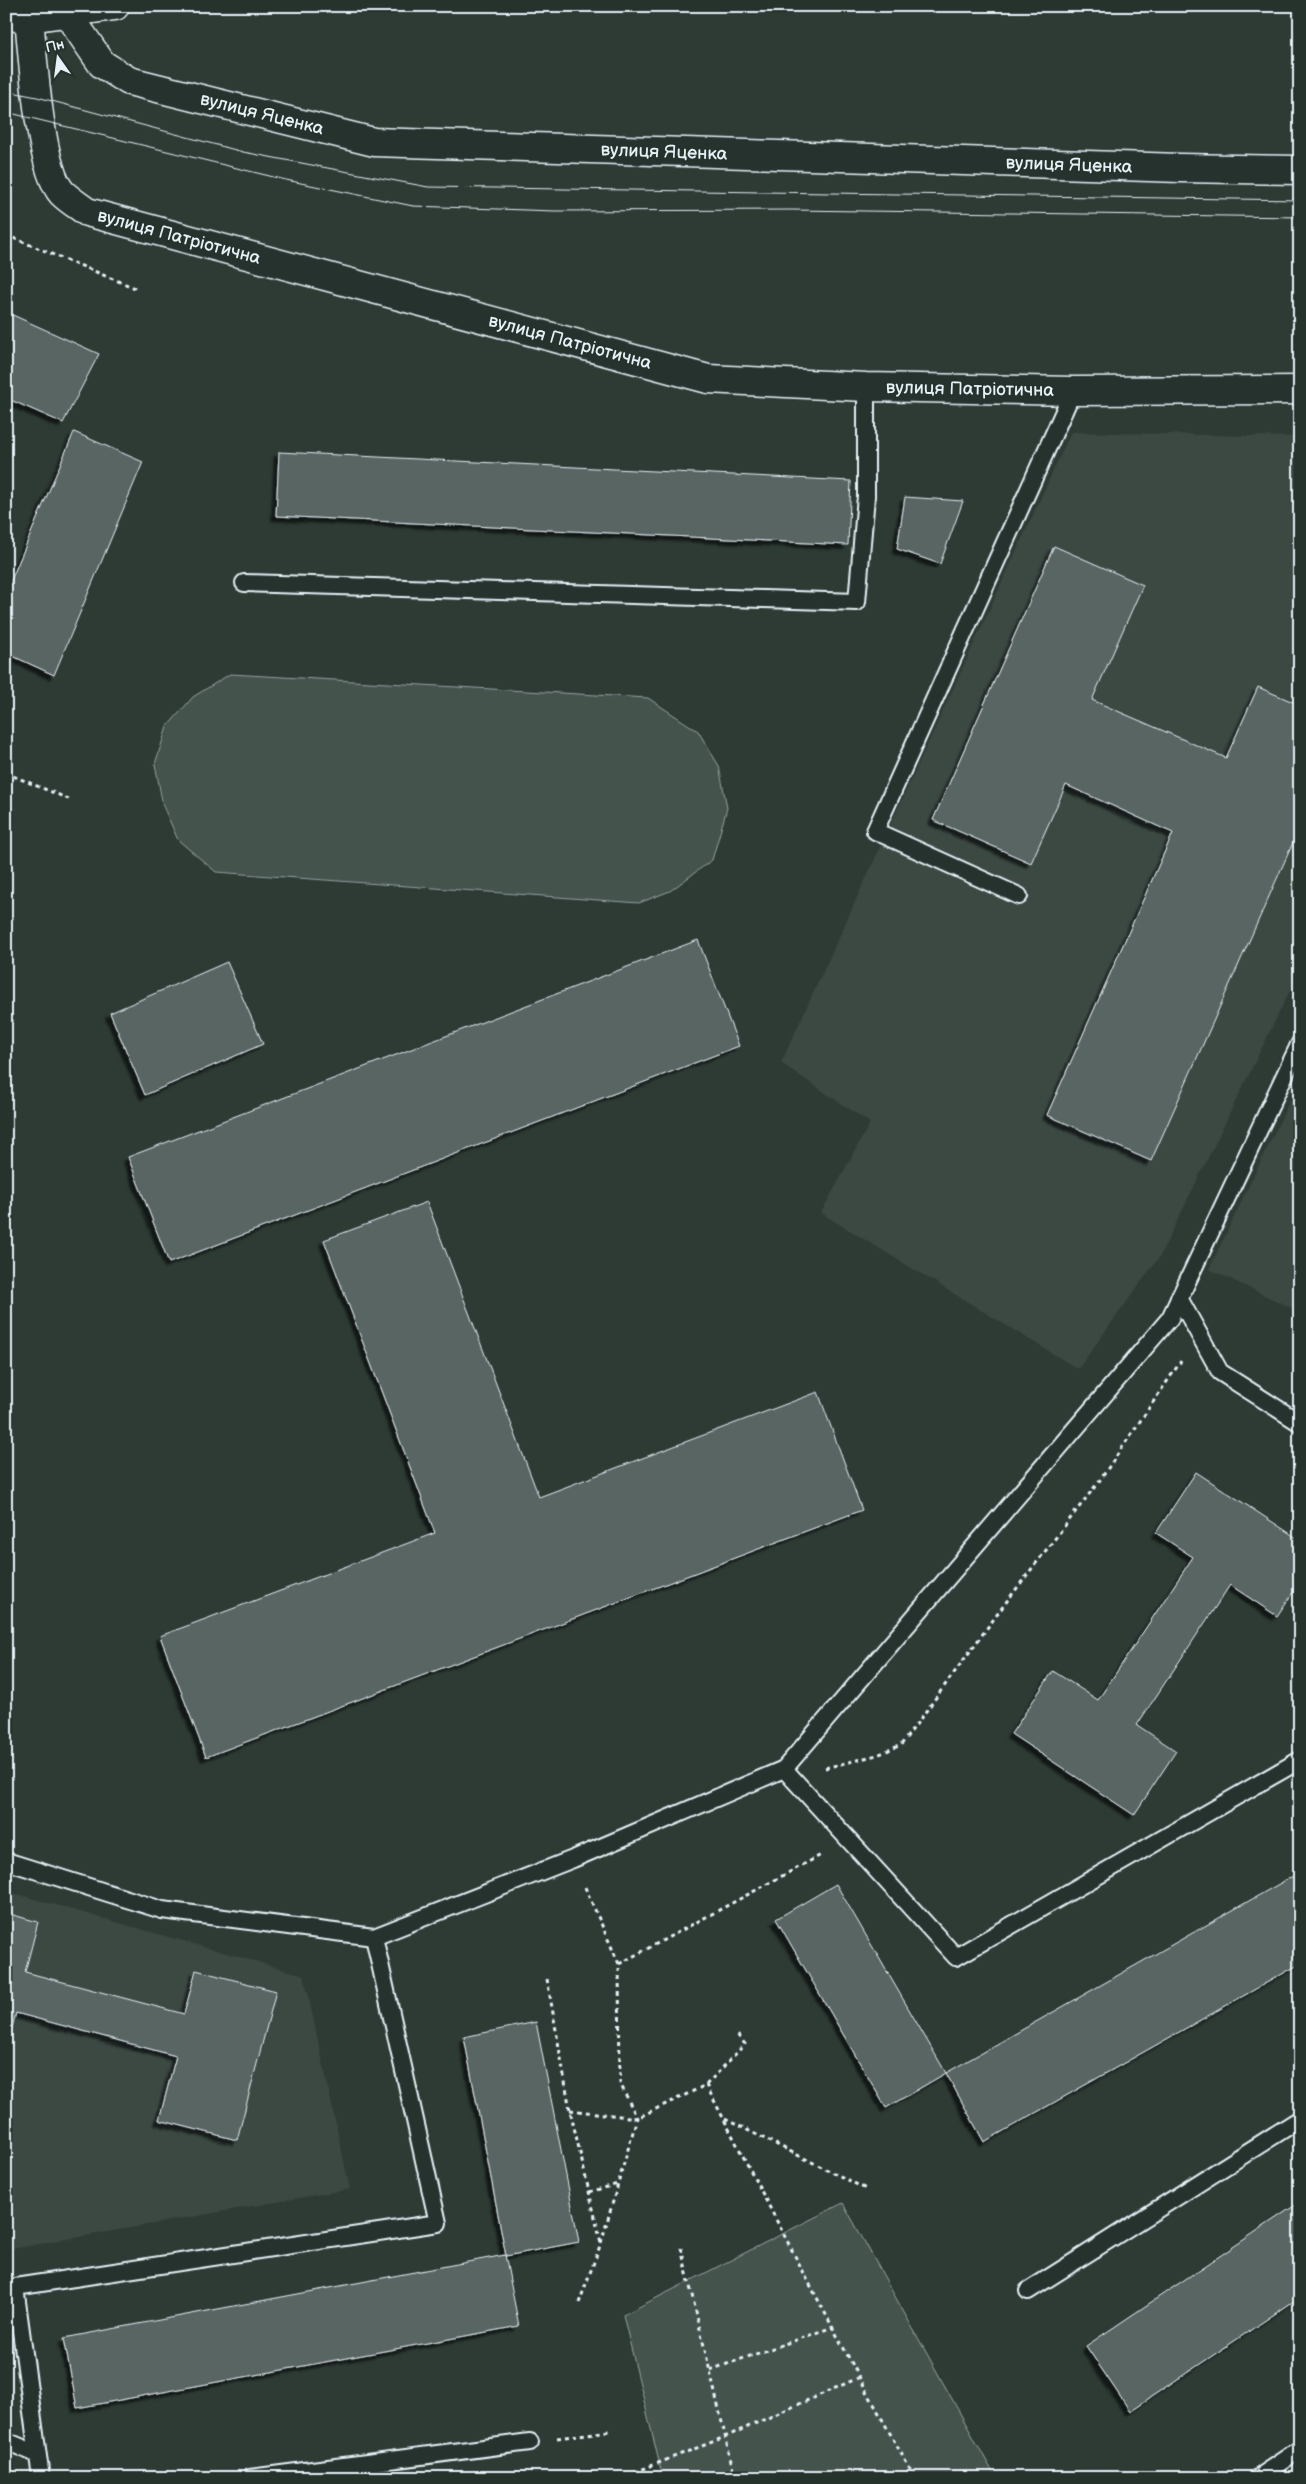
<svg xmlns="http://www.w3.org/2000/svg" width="1306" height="2484" viewBox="0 0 1306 2484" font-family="'Balsamiq Sans',sans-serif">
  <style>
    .built { fill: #3b4843 }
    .green { fill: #45524e; stroke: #96a2a3 }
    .building { fill: #596563; stroke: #e8f1f8; filter: url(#shadow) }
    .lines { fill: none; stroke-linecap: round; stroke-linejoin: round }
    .lane-casing { stroke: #e8f1f8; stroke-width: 20 }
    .street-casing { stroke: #e8f1f8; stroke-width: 31 }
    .secondary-casing { stroke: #e8f1f8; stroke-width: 31 }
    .path { stroke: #e8f1f8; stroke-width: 3; stroke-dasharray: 4 4; stroke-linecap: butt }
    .lane { stroke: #26332d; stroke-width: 16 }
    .street { stroke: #26332d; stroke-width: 28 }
    .secondary { stroke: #26332d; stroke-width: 28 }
    .tram { stroke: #e8f1f8; stroke-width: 1 }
    .labels { text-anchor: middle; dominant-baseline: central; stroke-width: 4; stroke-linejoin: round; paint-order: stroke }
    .street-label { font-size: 18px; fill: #e8f1f8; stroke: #26332d }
  </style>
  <defs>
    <filter id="shadow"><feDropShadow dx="-4.5" dy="4.5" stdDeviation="1" flood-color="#0009"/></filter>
  </defs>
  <rect width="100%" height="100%" fill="#2e3b35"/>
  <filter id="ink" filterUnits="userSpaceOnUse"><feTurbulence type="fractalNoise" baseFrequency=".02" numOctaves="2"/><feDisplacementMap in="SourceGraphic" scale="10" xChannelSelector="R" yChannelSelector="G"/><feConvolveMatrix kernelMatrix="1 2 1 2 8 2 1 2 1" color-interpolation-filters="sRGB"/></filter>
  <g filter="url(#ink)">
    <g class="built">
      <path d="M1071,432L1300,437V970L1160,1256L1078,1369L821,1213L870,1123L781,1063Z"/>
      <path d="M1300,1079V1312L1209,1269Z"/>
      <path d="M6,1891L304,1975L350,2189L6,2250Z"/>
    </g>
    <g class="green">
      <path d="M230,674L648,698L698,731L719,766L727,808L712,860L670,891L639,903L216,872L178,840L163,806L155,764L167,727L193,697Z"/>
      <path d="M843,2203L996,2478H663L623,2315Z"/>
    </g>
    <g class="building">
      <path d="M6,312L99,354L63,423L6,398Z"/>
      <path d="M74,432L143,462L54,675L6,653V592Z"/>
      <path d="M279,452L851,481L848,545L276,516Z"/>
      <path d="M905,497L963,501L940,564L897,549Z"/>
      <path d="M1054,546L1143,585L1092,700L1226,758L1258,687L1300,705V827L1151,1161L1047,1115L1173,833L1066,785L1031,863L933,820Z"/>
      <path d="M698,940L739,1046L169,1263L128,1157Z"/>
      <path d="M227,962L263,1044L145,1095L110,1013Z"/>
      <path d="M427,1202L539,1497L818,1392L862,1510L206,1757L160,1636L435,1533L324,1240Z"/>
      <path d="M1196,1472L1300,1540V1582L1277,1616L1230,1585L1137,1725L1176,1751L1134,1815L1011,1734L1053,1671L1098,1700L1193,1557L1156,1533Z"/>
      <path d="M1300,1872V1964L984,2142L946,2073Z"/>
      <path d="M836,1884L946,2073L886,2108L776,1919Z"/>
      <path d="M6,1913L38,1922L25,1972L184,2014L196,1970L276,1991L237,2140L159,2120L176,2056L16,2013L6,2049Z"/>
      <path d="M536,2022L579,2242L506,2256L464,2037Z"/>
      <path d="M1300,2202V2297L1130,2411L1086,2346Z"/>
      <path d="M505,2255L519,2326L77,2408L64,2338Z"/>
    </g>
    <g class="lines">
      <defs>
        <g id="lane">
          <path d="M244,583L857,602L866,496V387"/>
          <path d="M1019,896L875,831L1073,391"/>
          <path d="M1179,1298L1220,1372L1300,1423"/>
          <path d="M784,1769L956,1957L1300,1760"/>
          <path d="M6,1861L162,1910L374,1937L573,1859L784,1769L1170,1318L1300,1043"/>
          <path d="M1028,2291L1300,2119"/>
          <path d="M6,2441L37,2454"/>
          <path d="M41,2478L15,2287L438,2223L374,1937"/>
          <path d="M250,2478L530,2442"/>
          <path d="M1257,2478L1300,2449"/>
        </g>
        <g id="street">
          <path d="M67,13L102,64L129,81L374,142L1180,168L1300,170"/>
          <path d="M29,18C33,55 39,168 62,193C69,200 79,206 87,212L708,379L866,387L1073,391L1300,390"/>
        </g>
        <path id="secondary" d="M6,16L29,18L115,6"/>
      </defs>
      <use href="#lane" class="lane-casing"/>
      <use href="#street" class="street-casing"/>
      <use href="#secondary" class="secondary-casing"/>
      <g class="path">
        <path d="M6,235L135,288"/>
        <path d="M6,773L71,800"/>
        <path d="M825,1768L877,1755L901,1745L1007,1601L1100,1480L1181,1361"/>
        <path d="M619,1964L823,1854"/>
        <path d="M547,1979L570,2110L601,2243"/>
        <path d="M706,2085C775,2217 842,2349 915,2478"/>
        <path d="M570,2110L637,2118L706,2085L745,2044L735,2032"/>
        <path d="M725,2119L868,2190"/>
        <path d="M589,2192L618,2184"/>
        <path d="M681,2248L735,2478"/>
        <path d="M579,2303L601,2243L637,2118L620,2083L619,1964L584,1885"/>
        <path d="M710,2370L833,2327"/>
        <path d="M557,2438L609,2431"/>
        <path d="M620,2478L725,2437L858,2378"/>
      </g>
      <use href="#lane" class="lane"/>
      <use href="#street" class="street"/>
      <use href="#secondary" class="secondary"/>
      <g class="tram">
        <path d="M6,91L37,97L243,152L428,187L1300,200"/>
        <path d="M6,112L286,180L413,206L554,211L792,210L1300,217"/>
      </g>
    </g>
  </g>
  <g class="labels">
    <g class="street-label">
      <text transform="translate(262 114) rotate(14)">вулиця Яценка</text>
      <text transform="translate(664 152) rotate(2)">вулиця Яценка</text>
      <text transform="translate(1069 165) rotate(2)">вулиця Яценка</text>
      <text transform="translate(179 237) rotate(15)">вулиця Патріотична</text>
      <text transform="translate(570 342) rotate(15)">вулиця Патріотична</text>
      <text transform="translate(970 389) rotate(1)">вулиця Патріотична</text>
    </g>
  </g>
  <rect width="1306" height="2484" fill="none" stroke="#26332d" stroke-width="25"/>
  <rect x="12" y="12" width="1281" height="2459" fill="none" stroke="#e8f1f8" stroke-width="2" filter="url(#ink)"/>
  <g transform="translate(58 58) rotate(346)" stroke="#26332d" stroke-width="4" paint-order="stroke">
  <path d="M0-4L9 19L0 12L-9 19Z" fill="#e8f1f8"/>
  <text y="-8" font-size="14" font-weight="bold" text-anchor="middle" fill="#e8f1f8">Пн</text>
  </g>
</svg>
